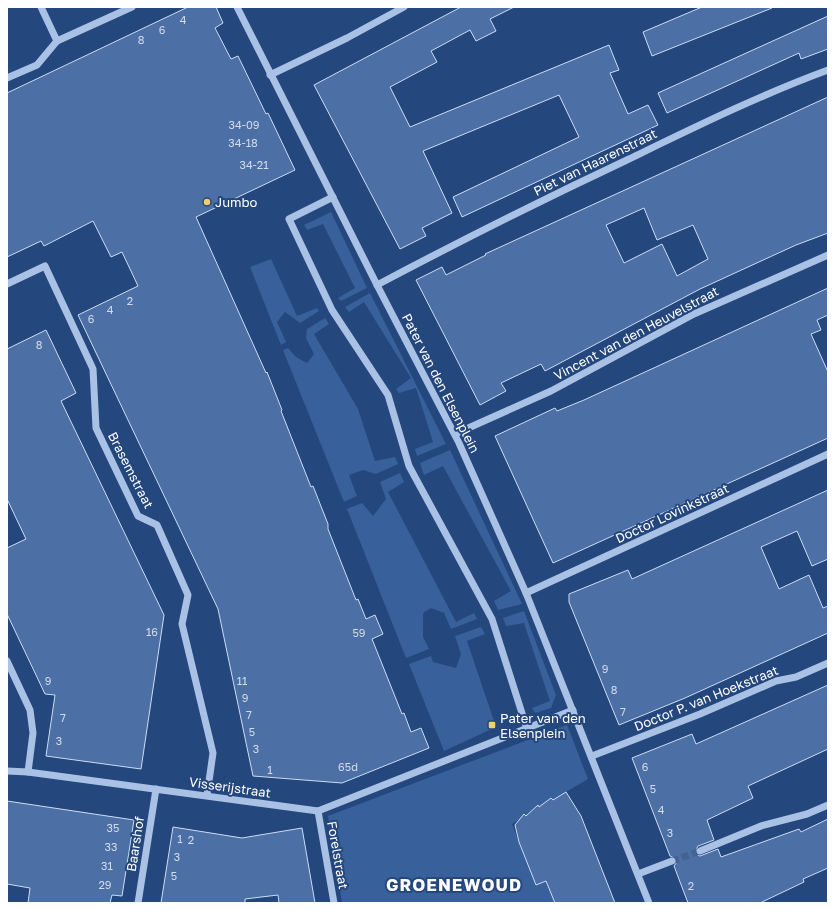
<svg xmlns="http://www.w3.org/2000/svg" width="835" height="910" viewBox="0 0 835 910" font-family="'Golos Text',sans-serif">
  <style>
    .green { fill: #38609b }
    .building { fill: #4c70a6; stroke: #ccdcf4; fill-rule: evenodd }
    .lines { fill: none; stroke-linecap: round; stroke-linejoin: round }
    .minor-tunnel { stroke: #456390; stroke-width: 7; stroke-dasharray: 7 3.5; stroke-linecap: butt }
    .minor { stroke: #a9c1e5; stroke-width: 7 }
    .poi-dot { fill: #f0d06d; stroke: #24477d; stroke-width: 1.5 }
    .labels { text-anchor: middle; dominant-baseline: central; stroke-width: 4; stroke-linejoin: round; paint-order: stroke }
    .number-label { font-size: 11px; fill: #d2dbe9 }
    .street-label { font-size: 13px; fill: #fff; stroke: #24477d }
    .poi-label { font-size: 13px; fill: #fff; stroke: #24477d; text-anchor: start }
    .district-label { font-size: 17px; font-weight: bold; letter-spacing: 1px; fill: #fff; stroke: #24477d }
  </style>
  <rect width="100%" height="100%" fill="#24477d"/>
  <g class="green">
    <path d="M331,212L367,288L341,301L338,298L355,288L323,224L307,230L304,225Z"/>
    <path d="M271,259L297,316L317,308L319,311L300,323L285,312L277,322L286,342L281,345L250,267Z"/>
    <path d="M370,293L446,444L417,456L415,449L433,442L416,388L399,393L396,389L411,378L364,302L349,312L345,307Z"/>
    <path d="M325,318L329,324L314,334L358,409L375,461L395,457L398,464L376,474L363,470L349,475L357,496L344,502L283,350L288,348L296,357L307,363L314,354L306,338L307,329Z"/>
    <path d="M450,450L522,604L498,610L494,601L511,591L443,466L424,475L420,463Z"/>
    <path d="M400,473L404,482L388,492L456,622L474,613L477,619L451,629L444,613L431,608L423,613V637L429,649L406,658L347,509L362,503L373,516L386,499L380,482Z"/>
    <path d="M524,611L556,695L551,708L535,713L532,708L550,701L524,623L506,626L503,618Z"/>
    <path d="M481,627L485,634L467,641L496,727L444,751L409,664L431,656L433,662L456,668L461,654L455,636Z"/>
    <path d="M567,725L588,779L512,824L536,884L546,881L555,903H342L328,816Z"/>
  </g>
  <g class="building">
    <path d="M188,7H216L223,23L215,28L231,59L238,56L266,114L268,113L295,170L196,217L266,373L267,372L282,410L281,411L311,487L313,486L328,524V529L356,600L358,599L366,619L375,615L383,634L372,639L402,714L404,713L411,732L421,728L429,748L342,783L253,776L218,609L78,315L138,286L122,252L111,257L93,221L44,246L41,241L7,257V93Z"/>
    <path d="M461,7H514L490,19L496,31L476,41L470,30L431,51L437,62L390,87L410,127L609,45L619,70L610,73L628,114L648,105L658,125L462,217L453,197L579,137L559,95L423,151L452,213L422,228L426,236L400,249L314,85Z"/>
    <path d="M702,7H772V8L652,56L643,32Z"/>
    <path d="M828,16V49L801,59L799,53L667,113L658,93Z"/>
    <path d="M828,97V233L796,245L700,289L545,371L541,364L501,383L506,391L480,405L416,280L442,267L446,275L486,255L485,254ZM644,208L657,240L693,225L708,259L677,276L662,244L624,263L606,225Z"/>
    <path d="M828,288V315L817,320L821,330L811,334L828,372V438L553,563L495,436L555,408L557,411L584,400Z"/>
    <path d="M46,330L76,393L61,401L164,615L141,769L46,756L55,695L45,694L7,614V548L26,539L7,499V349Z"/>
    <path d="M828,490V559L812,566L797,531L761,547L779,589L809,575L823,608L828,606V633L685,698L619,725L569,602V594L628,570L632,579Z"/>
    <path d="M828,685V749L748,786L753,798L707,820L714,840L698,846L695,851L697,855L700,856L718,849L721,857L799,829L801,832L828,819V868L803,879L804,882L760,903H688L674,866L677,862L676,859L670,856L632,758L692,734L696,744Z"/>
    <path d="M566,792L581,816L615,903H555L546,881L536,885L519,842L515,825L524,814L526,816L538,805L539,807L551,798L553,800Z"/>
    <path d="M7,801L134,820L122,896L112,895L110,903H28L30,888L7,884Z"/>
    <path d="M173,827L242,838L302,828L315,903H279L278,895L245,899V903H161Z"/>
  </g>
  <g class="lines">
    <path class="minor-tunnel" d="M672,861L700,851"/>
    <g class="minor">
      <path d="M41,7L57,41"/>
      <path d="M237,7L377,285L459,443L526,593L649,903"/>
      <path d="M270,75L347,38L404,7"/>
      <path d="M7,78L37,65L57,41L132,7"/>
      <path d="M333,197L289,219L332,310L388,395L409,466L492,619L527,729"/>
      <path d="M7,284L45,266L93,369L96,428L138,516L157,525L188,595L182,624L213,753L207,795"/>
      <path d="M377,285C460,241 544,199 629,159C695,127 760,95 828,70"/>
      <path d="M455,434L551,391L694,314L828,255"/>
      <path d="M526,593L828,454"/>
      <path d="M7,661L30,710L33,733L28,772"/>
      <path d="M592,756L700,714L776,681L796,677L828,663"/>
      <path d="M7,771L28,772L318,811L573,710"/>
      <path d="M318,811L334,903"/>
      <path d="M700,851L761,826L807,814L828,805"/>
      <path d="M638,874L672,861"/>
      <path d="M138,903L156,789"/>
    </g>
  </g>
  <g class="poi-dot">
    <circle cx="207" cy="202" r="4"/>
    <rect x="488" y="721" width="8" height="8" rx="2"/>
  </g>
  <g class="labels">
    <g class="number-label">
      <text x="183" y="19">4</text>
      <text x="162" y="29">6</text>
      <text x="141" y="39">8</text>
      <text x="244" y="124">34-09</text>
      <text x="243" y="142">34-18</text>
      <text x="254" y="164">34-21</text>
      <text x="130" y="300">2</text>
      <text x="110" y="309">4</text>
      <text x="91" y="318">6</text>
      <text x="39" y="344">8</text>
      <text x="152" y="631">16</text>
      <text x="359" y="632">59</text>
      <text x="605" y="668">9</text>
      <text x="48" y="680">9</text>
      <text x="242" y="680">11</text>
      <text x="614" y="689">8</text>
      <text x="245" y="697">9</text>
      <text x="623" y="711">7</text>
      <text x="249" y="714">7</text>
      <text x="63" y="717">7</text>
      <text x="252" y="731">5</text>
      <text x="59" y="740">3</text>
      <text x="256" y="748">3</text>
      <text x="348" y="766">65d</text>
      <text x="645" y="766">6</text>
      <text x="270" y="769">1</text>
      <text x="653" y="788">5</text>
      <text x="661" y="809">4</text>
      <text x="113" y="827">35</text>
      <text x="670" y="832">3</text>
      <text x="180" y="838">1</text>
      <text x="191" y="839">2</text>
      <text x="111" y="846">33</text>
      <text x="177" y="856">3</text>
      <text x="107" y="865">31</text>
      <text x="174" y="875">5</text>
      <text x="105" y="884">29</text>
      <text x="691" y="885">2</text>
    </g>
    <g class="street-label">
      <text transform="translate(595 162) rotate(-26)">Piet van Haarenstraat</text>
      <text transform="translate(636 333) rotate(-28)">Vincent van den Heuvelstraat</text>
      <text transform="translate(441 383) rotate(63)">Pater van den Elsenplein</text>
      <text transform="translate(131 470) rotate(63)">Brasemstraat</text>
      <text transform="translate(672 513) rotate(-25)">Doctor Lovinkstraat</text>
      <text transform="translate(706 698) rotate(-22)">Doctor P. van Hoekstraat</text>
      <text transform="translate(230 787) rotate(8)">Visserijstraat</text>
      <text transform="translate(135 844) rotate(-81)">Baarshof</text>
      <text transform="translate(338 855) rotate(80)">Forelstraat</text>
    </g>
    <g class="poi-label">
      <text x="215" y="202">Jumbo</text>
      <text x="500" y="718">Pater van den<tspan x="500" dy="15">Elsenplein</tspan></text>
    </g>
    <g class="district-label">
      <text x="454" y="884">GROENEWOUD</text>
    </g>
  </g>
  <rect width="835" height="910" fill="none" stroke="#ffffff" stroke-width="16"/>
</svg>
